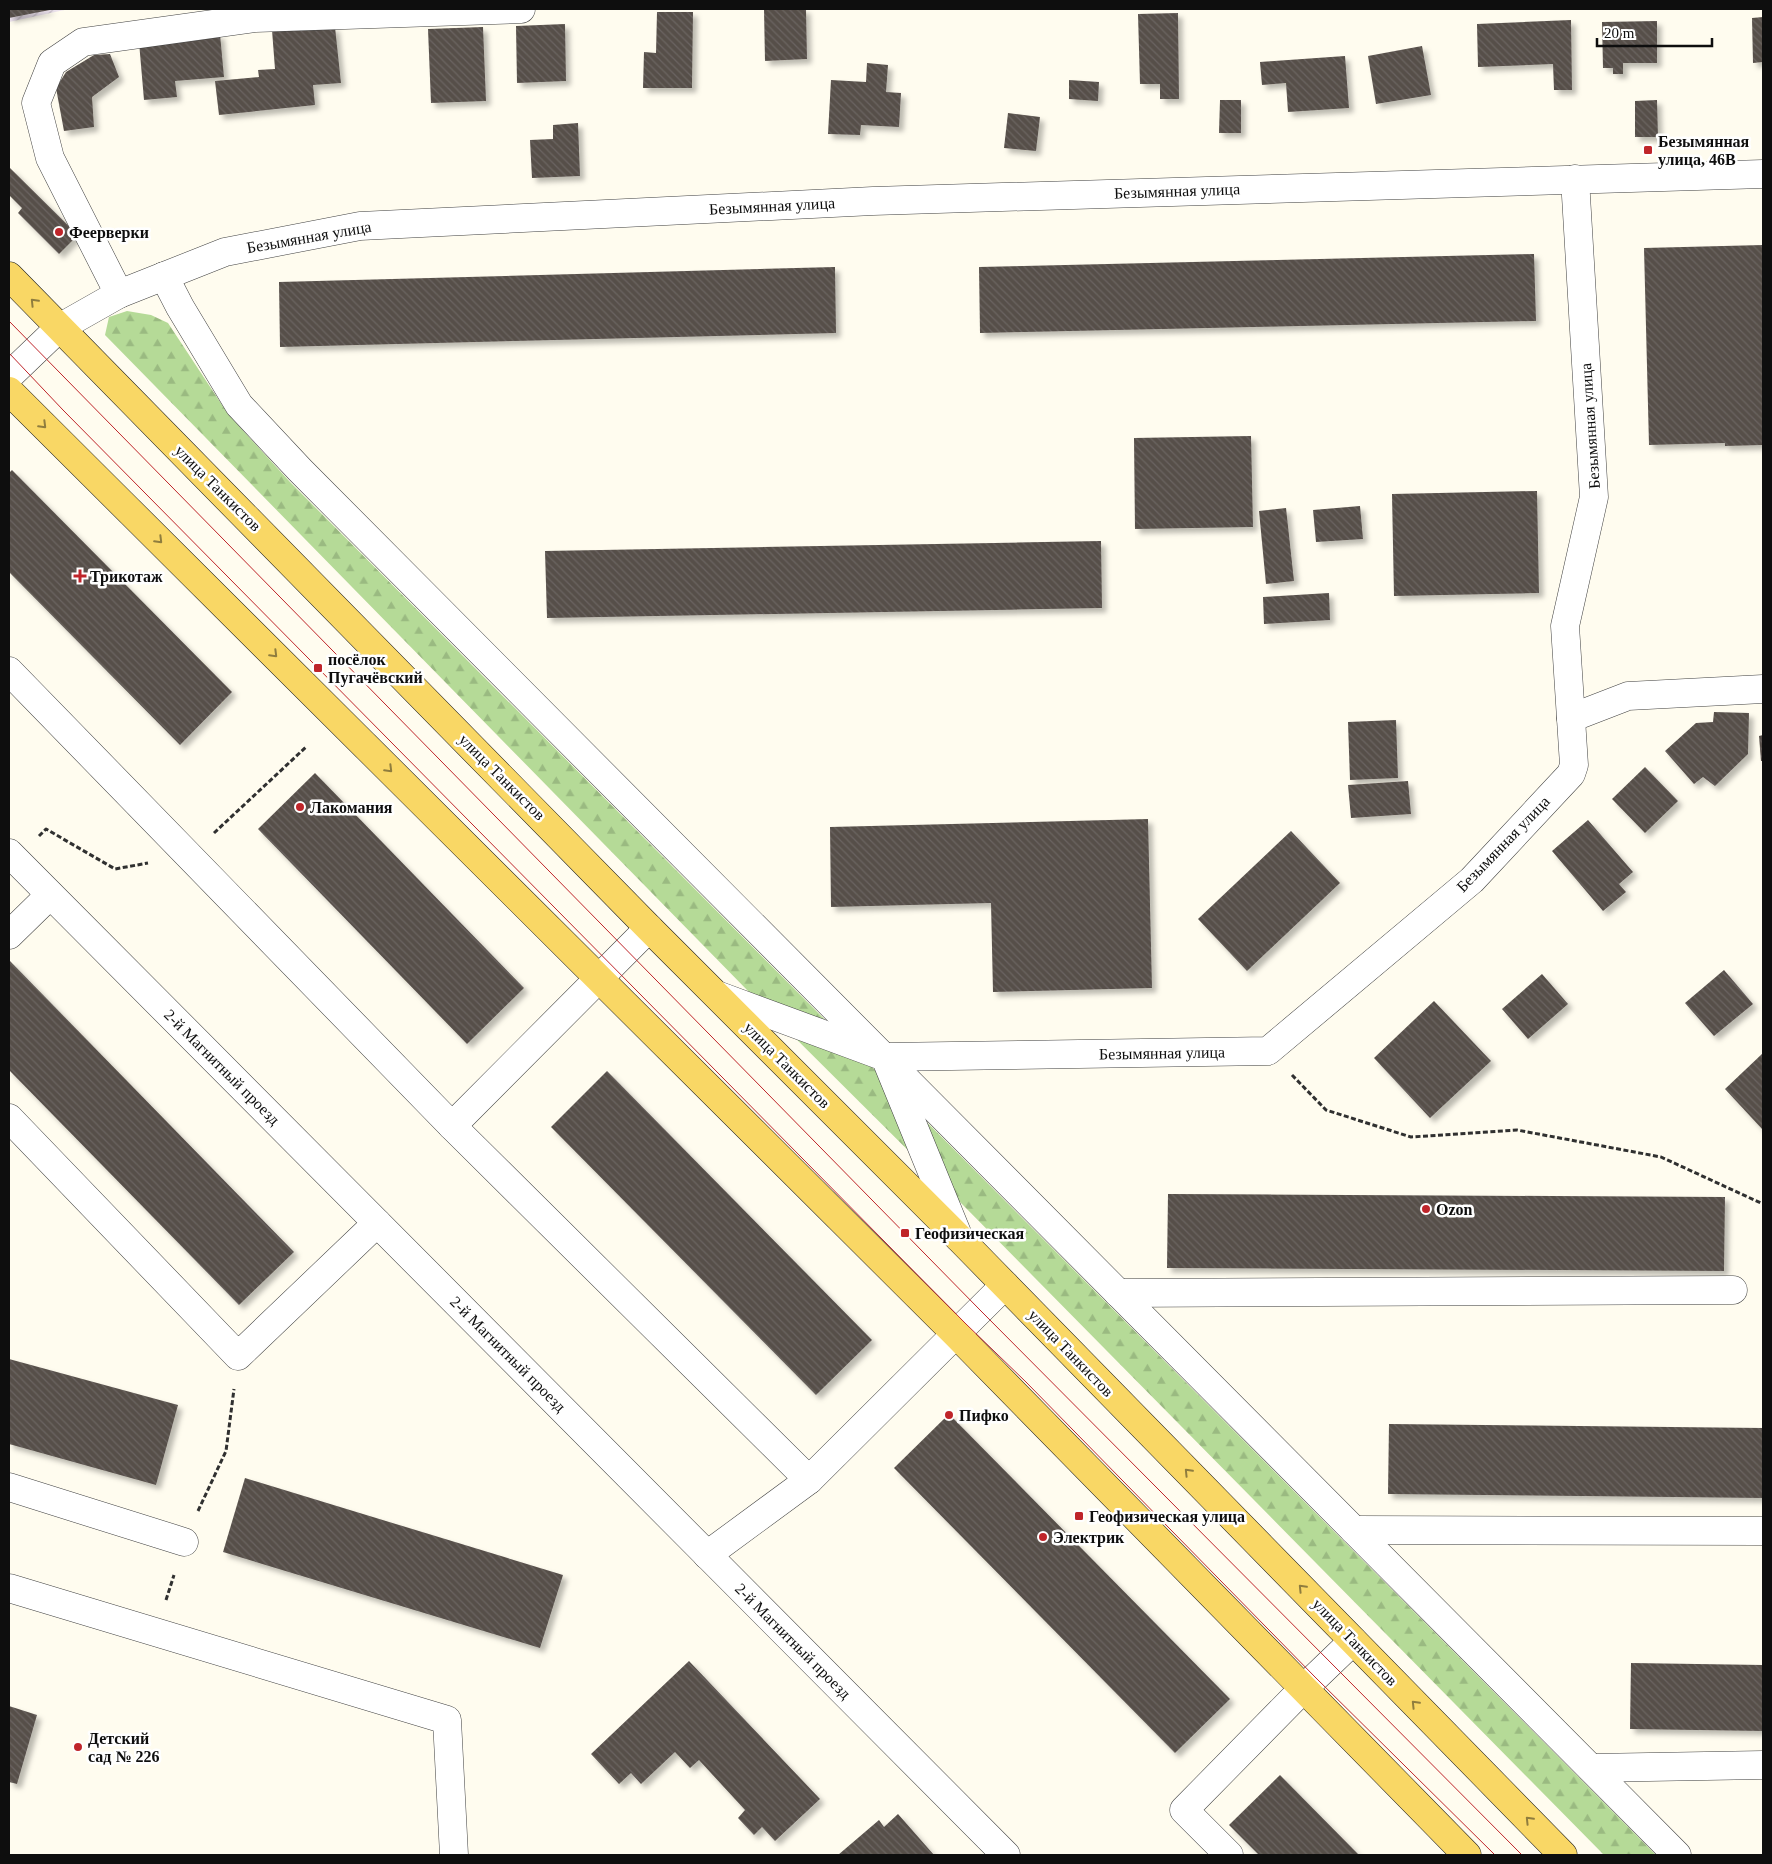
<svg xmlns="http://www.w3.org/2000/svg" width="1772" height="1864" viewBox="0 0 1772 1864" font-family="Georgia,serif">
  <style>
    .industrial { fill: url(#industrial-furrows) }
    .forest { fill: url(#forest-firs) }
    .building { fill: url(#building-back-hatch); filter: url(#shadow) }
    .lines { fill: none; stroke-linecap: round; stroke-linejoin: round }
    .minor-casing { stroke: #414141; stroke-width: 29 }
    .major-casing { stroke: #1f1f1f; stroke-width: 29 }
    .path { stroke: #303030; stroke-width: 3; stroke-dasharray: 5 2.5; stroke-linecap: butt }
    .minor { stroke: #fff; stroke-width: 28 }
    .major { stroke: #f9d765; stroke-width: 28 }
    .tram { stroke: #bf252a; stroke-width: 1 }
    .oneway { stroke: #8f7d3e }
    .poi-dot { fill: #bf252a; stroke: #fff; stroke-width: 2 }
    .labels { text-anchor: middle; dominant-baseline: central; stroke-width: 5; stroke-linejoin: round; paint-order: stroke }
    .poi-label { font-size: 16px; font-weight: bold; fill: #0e0e0e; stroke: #fff; text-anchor: start }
    .street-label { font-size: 16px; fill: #0e0e0e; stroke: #fff }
  </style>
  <defs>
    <pattern id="industrial-furrows" width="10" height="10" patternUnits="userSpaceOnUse" patternTransform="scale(1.25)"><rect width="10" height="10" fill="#ece2ed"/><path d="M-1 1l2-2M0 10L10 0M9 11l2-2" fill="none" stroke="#c9c1ca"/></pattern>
    <pattern id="forest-firs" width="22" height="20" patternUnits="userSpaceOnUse" patternTransform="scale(1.25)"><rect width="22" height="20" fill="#b5da97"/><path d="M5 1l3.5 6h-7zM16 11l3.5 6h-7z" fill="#9aba81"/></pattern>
    <pattern id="building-back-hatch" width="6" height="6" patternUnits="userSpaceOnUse" patternTransform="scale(1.25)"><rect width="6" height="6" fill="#574f4a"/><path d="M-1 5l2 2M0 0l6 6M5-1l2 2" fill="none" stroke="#6a6460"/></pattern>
    <filter id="shadow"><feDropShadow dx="4.5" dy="4.5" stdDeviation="2.5" flood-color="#0004"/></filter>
  </defs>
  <rect width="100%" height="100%" fill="#fffcef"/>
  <path class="industrial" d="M9,9H69L9,22Z"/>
  <path class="forest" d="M127,311L151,315L168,323L228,414L290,482L1656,1855H1604L960,1202L749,992L105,335L109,317Z"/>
  <g class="building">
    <path d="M9,9H50V10L9,18Z"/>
    <path d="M764,9H806L807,59L765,61Z"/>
    <path d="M657,12H693L692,88H643L644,52L656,53Z"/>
    <path d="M1178,13L1179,99H1160V84H1140L1138,14Z"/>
    <path d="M1763,17V62L1753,63L1752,18Z"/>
    <path d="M1571,20L1572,90H1554L1553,64L1478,67L1477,24Z"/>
    <path d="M1657,21V63H1623V74H1613V68H1603L1602,22Z"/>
    <path d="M565,24L566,81L517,83L516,26Z"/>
    <path d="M301,27V30L335,27L341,83L313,85L315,105L219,115L215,81L259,77L258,70L275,69L272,30Z"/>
    <path d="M483,27L486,101L431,103L428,29Z"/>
    <path d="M220,34L224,77L175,81L177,97L144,100L139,42Z"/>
    <path d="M1422,46L1431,95L1376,104L1368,56Z"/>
    <path d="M110,54L119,77L92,97L94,127L64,131L56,88L66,72L94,55Z"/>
    <path d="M1345,56L1349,108L1288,112L1286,83L1262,85L1260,62Z"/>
    <path d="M867,63L888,65L886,92L901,93L899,127L861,125L860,135L828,134L831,80L866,82Z"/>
    <path d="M1069,80L1099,82L1098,101L1069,99Z"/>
    <path d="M1220,100H1241V133H1219Z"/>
    <path d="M1657,100L1658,137H1635V101Z"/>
    <path d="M1008,113L1040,117L1036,151L1004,148Z"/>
    <path d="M578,123L580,176L532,178L530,140L553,139V125Z"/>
    <path d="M9,167L78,235L59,254L18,213L22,208L9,195Z"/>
    <path d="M1763,245V445L1725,446V443L1649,445L1644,248Z"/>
    <path d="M1534,254L1536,321L980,333L979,267Z"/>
    <path d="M835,267L836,333L280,347L279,282Z"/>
    <path d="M1251,436L1253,527L1135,529L1134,438Z"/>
    <path d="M12,470L232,692L180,745L9,572V473Z"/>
    <path d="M1537,491L1539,593L1394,596L1392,494Z"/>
    <path d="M1360,506L1363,539L1316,542L1313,510Z"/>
    <path d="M1286,508L1294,581L1266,584L1259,511Z"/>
    <path d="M1101,541L1102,608L547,618L545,551Z"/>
    <path d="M1329,593L1330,620L1264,624L1263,597Z"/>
    <path d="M1714,712L1749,713L1748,754L1715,786L1703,777L1694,784L1665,751L1696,723L1713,722Z"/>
    <path d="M1396,720L1398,778L1350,780L1348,722Z"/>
    <path d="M1763,735V761H1761L1759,736Z"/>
    <path d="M1645,767L1678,801L1645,833L1612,799Z"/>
    <path d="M315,773L524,988L467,1044L258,829Z"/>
    <path d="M1408,781L1411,814L1351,818L1348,785Z"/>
    <path d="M1148,819L1152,988L993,992L991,903L831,907L830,827Z"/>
    <path d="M1588,820L1633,872L1619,884L1626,892L1603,911L1552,851Z"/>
    <path d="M1291,831L1340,883L1247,971L1198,919Z"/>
    <path d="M9,960L294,1252L239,1305L9,1070Z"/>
    <path d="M1724,970L1753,1004L1714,1036L1685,1003Z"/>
    <path d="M1542,974L1568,1004L1528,1039L1502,1009Z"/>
    <path d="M1434,1001L1491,1061L1430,1118L1374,1058Z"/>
    <path d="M1763,1053V1130L1725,1089Z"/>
    <path d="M607,1071L872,1340L816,1395L551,1127Z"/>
    <path d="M1168,1194L1725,1197L1724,1271L1167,1268Z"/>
    <path d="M9,1359L178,1405L156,1485L9,1444Z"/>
    <path d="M949,1414L1230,1699L1175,1753L894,1468Z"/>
    <path d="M1389,1424L1763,1428V1498L1388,1494Z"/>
    <path d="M245,1478L563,1575L540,1648L223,1552Z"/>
    <path d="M689,1661L820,1799L775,1841L762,1827L754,1835L738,1818L745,1810L699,1760L690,1768L675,1752L641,1784L631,1773L619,1784L591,1754Z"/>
    <path d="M1631,1663L1763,1665V1731L1630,1729Z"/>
    <path d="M9,1706L37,1715L17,1784L9,1782Z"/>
    <path d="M1280,1775L1359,1855H1259L1229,1825Z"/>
    <path d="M898,1814L934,1855H838L879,1820L884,1827Z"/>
  </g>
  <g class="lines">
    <defs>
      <g id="minor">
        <path d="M164,276L180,307L239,405L300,470L1677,1855"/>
        <path d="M119,294L50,158L36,103L52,63L83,42L255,18L521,9"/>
        <path d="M9,376L59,328L119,294L225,252L360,226L873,201L1763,174"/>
        <path d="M9,671L452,1126L809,1480"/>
        <path d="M1571,718L1628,696L1763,689"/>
        <path d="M9,853L1006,1855"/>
        <path d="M9,935L50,895"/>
        <path d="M717,995L885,1057L959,1238"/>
        <path d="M885,1057L1268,1051L1472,880L1571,774L1574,765L1565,626L1594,497L1575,179"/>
        <path d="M9,1118L238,1356L377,1223"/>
        <path d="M452,1126L649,928"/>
        <path d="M1118,1293L1733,1290"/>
        <path d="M9,1487L184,1542"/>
        <path d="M1354,1530L1763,1531"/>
        <path d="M707,1555L809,1480L1005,1285"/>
        <path d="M9,1588L447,1720L454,1855"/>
        <path d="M1591,1768L1763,1765"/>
        <path d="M1229,1855L1184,1810L1303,1689L1353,1641"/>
      </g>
      <g id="major">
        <path d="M9,276L649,928L959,1238L1563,1855"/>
        <path d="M9,391L956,1334L1467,1855"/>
      </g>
    </defs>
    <use href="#minor" class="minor-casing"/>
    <use href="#major" class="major-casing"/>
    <g class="path">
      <path d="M214,833L306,747"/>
      <path d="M39,836L46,829L115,869L148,863"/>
      <path d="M1292,1075L1326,1110L1411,1137L1517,1130L1661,1157L1763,1204"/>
      <path d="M198,1511L226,1451L234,1389"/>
      <path d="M166,1600L174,1575"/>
    </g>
    <use href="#minor" class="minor"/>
    <use href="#major" class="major"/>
    <g class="tram">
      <path d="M9,321L980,1310L1522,1855"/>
      <path d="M9,353L63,410L966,1324L1026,1382L1315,1677L1495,1855"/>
    </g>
  </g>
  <defs><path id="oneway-chevron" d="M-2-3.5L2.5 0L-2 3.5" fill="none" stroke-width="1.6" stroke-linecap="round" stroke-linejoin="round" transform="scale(1.25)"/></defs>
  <g class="oneway">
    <use href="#oneway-chevron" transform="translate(34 302) rotate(-134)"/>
    <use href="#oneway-chevron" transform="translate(43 425) rotate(45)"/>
    <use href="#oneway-chevron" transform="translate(159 540) rotate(45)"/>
    <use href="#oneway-chevron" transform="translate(274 654) rotate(45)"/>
    <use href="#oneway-chevron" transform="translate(389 769) rotate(45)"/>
    <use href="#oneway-chevron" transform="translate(1188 1472) rotate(-134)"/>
    <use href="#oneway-chevron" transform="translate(1302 1588) rotate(-134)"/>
    <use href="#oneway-chevron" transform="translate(1415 1704) rotate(-134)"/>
    <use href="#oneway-chevron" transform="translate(1529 1820) rotate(-134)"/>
  </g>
  <g class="poi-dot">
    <rect x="1643" y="145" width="10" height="10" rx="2.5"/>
    <circle cx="59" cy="232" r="5"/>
    <path d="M77.5 568.5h5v5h5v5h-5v5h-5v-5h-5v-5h5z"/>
    <rect x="313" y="663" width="10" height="10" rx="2.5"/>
    <circle cx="300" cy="807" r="5"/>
    <circle cx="1426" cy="1209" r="5"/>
    <rect x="900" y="1228" width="10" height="10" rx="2.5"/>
    <circle cx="949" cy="1415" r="5"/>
    <rect x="1074" y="1511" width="10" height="10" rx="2.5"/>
    <circle cx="1043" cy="1537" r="5"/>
    <circle cx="78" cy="1747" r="5"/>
  </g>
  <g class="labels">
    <g class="poi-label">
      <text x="1658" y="141">Безымянная<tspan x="1658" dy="18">улица, 46В</tspan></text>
      <text x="69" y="232">Феерверки</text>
      <text x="90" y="576">Трикотаж</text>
      <text x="328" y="659">посёлок<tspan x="328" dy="18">Пугачёвский</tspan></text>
      <text x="310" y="807">Лакомания</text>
      <text x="1436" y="1209">Ozon</text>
      <text x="915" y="1233">Геофизическая</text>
      <text x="959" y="1415">Пифко</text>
      <text x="1089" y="1516">Геофизическая улица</text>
      <text x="1053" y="1537">Электрик</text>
      <text x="88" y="1738">Детский<tspan x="88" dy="18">сад № 226</tspan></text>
    </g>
    <g class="street-label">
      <text transform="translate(1177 191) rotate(-2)">Безымянная улица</text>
      <text transform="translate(772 206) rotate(-3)">Безымянная улица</text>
      <text transform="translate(309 237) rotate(-10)">Безымянная улица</text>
      <text transform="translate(1590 426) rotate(-94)">Безымянная улица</text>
      <text transform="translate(218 488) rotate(45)">улица Танкистов</text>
      <text transform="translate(502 777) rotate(45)">улица Танкистов</text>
      <text transform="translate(1503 844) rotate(-46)">Безымянная улица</text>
      <text transform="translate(1162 1053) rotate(-1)">Безымянная улица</text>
      <text transform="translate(787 1065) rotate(45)">улица Танкистов</text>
      <text transform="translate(222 1067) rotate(45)">2-й Магнитный проезд</text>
      <text transform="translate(1071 1353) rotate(46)">улица Танкистов</text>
      <text transform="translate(508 1354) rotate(45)">2-й Магнитный проезд</text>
      <text transform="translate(793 1641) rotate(45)">2-й Магнитный проезд</text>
      <text transform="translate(1355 1642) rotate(46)">улица Танкистов</text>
    </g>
  </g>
  <rect width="1772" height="1864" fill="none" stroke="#0e0e0e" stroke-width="20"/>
  <path d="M1597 38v8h115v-8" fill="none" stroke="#0e0e0e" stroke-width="2.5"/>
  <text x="1604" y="38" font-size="15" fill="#0e0e0e" stroke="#ffffff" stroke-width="4" paint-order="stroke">20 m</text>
</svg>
